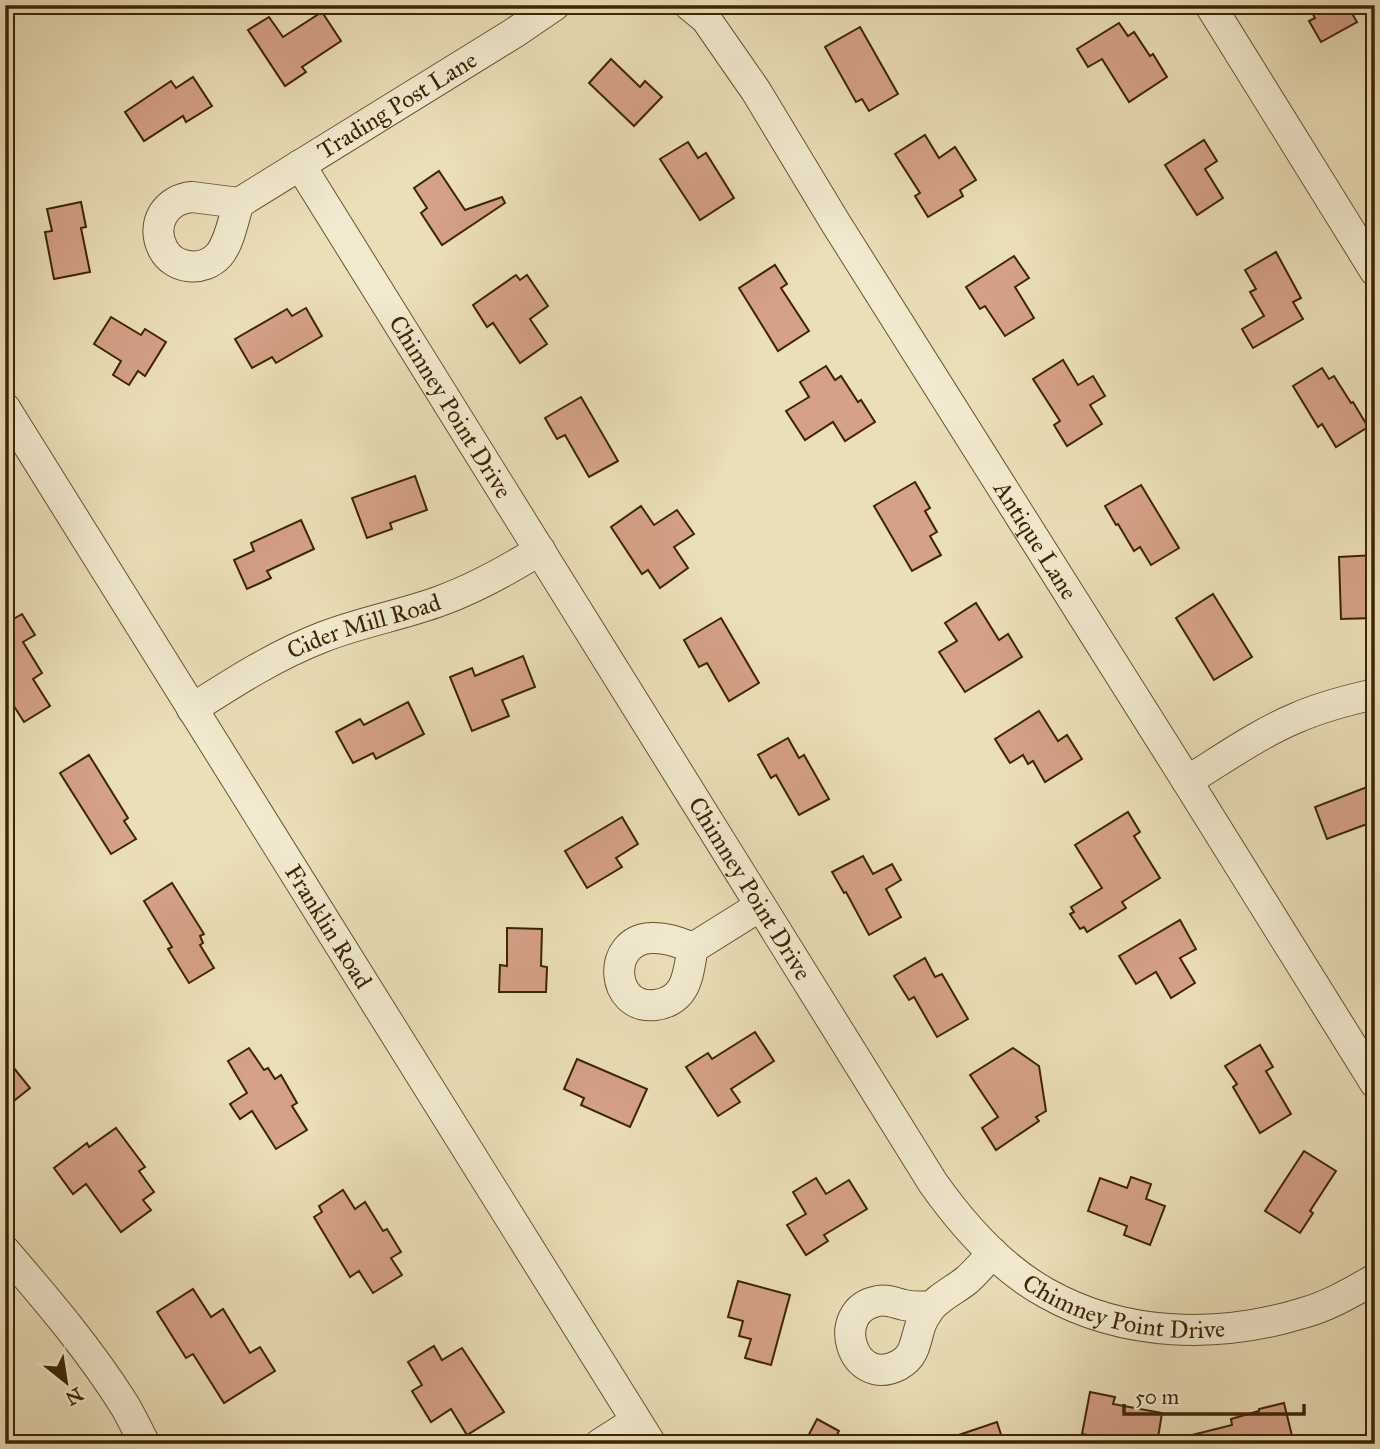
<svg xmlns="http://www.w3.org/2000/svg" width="1380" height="1449" viewBox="0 0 1380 1449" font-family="'IM FELL Great Primer',serif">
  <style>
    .building { fill: #d5a187; stroke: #3c2502; stroke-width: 2 }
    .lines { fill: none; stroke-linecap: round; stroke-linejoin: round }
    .minor-casing { stroke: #68542f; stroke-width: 32 }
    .minor { stroke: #f2ead0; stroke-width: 30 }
    .labels { text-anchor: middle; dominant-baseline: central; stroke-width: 5; stroke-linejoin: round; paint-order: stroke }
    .street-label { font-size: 24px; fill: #3c2502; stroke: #f2ead0 }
  </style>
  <rect width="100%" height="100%" fill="#ebdfb7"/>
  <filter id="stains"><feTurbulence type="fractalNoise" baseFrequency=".00286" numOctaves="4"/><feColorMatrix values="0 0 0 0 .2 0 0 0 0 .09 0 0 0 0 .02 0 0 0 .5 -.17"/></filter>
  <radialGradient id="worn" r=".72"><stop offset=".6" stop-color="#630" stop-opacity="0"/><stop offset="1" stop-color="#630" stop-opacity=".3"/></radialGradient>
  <g class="building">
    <path d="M1308,5H1347L1357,22L1321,42L1309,21L1315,18Z"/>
    <path d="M322,12L341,41L302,67L306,72L285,86L248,30L269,17L283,37Z"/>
    <path d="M1119,23L1128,36L1134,32L1150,56L1153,54L1167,77L1129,102L1102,59L1088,67L1077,49Z"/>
    <path d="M860,27L898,94L869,111L862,99L856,102L825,47Z"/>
    <path d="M611,59L640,87L645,81L662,97L634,126L589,83Z"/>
    <path d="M193,77L212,106L186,122L183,116L144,141L125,112L171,81L176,88Z"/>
    <path d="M925,135L939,158L955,147L976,180L960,190L963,196L928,217L915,196L920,193L895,154Z"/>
    <path d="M1204,140L1217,161L1205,169L1223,198L1197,215L1165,165Z"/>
    <path d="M688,142L698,158L706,153L734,198L700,220L660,159Z"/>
    <path d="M439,171L465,210L502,197L505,203L442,245L421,213L427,208L414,188Z"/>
    <path d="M81,202L86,227L81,228L90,272L54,279L45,232L52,231L47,209Z"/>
    <path d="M1276,252L1301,298L1293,302L1303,319L1253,348L1242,329L1264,316L1250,292L1256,289L1245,270Z"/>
    <path d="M1014,256L1029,278L1015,287L1034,318L1005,336L985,306L980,309L966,287Z"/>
    <path d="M775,265L787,284L781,288L809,331L778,351L739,288Z"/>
    <path d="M516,275L520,280L527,275L548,306L530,319L547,344L520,363L493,323L487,327L473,305Z"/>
    <path d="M306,308L322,336L276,363L272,357L252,368L235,339L287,309L292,316Z"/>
    <path d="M111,317L141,335L145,329L166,342L145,376L138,371L129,385L113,375L121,361L94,344Z"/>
    <path d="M1063,360L1078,385L1093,376L1105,396L1090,405L1102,424L1067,446L1054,425L1060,421L1033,379Z"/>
    <path d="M826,366L835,380L841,376L858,402L861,400L875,422L845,441L833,422L805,440L786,411L809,397L800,382Z"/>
    <path d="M1322,368L1329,379L1334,376L1351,403L1353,402L1368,427L1336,447L1322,424L1318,427L1293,386Z"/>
    <path d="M581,397L618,461L589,477L565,435L557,439L545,418Z"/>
    <path d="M415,476L427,510L390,523L392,529L367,538L352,498Z"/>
    <path d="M915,482L930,508L925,511L937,532L930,536L941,555L912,571L874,506Z"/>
    <path d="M1141,485L1179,548L1151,565L1140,547L1134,551L1118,524L1116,525L1105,506Z"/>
    <path d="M641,506L654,525L677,510L694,534L674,547L688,568L660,588L648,570L642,574L611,527Z"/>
    <path d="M301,520L314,549L267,571L271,578L247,589L234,560L254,551L251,543Z"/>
    <path d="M1375,555V580H1371L1373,618L1341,619L1339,557Z"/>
    <path d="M1213,594L1252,657L1214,680L1176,618Z"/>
    <path d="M976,603L999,640L1008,634L1022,657L965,692L939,652L957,641L945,623Z"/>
    <path d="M5,614L10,621L22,614L35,635L23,642L42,673L33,679L50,706L24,722L5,692Z"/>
    <path d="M721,618L759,683L729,701L707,663L699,667L684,640Z"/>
    <path d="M523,656L535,687L502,700L509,716L472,731L450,677L472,668L475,676Z"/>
    <path d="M408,702L424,734L376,759L373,753L353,763L336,732L360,719L364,725Z"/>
    <path d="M1039,711L1058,741L1067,735L1082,759L1045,782L1033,761L1028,764L1023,755L1010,763L995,739Z"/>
    <path d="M788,738L799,758L804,755L829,799L799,815L776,775L771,778L758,755Z"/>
    <path d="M89,755L128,818L124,821L136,839L111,854L60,773Z"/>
    <path d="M1375,784V821L1327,839L1315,807Z"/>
    <path d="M1128,812L1140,832L1134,836L1160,878L1122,902L1126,908L1087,932L1084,927L1080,929L1070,914L1074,912L1071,907L1102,888L1075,845Z"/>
    <path d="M622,817L638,844L616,858L622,867L587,888L565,851Z"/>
    <path d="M863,856L873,874L892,864L901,880L886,889L901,917L869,935L846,892L844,893L832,872Z"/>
    <path d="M172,883L204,934L200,936L203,943L200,945L214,968L189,983L168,949L172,947L144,901Z"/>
    <path d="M1180,920L1196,949L1180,958L1195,983L1171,998L1156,972L1136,984L1119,956Z"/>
    <path d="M507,928L542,929L541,966L547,967L546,992H499L500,965L507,966Z"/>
    <path d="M925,958L935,977L942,974L968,1019L937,1037L914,997L909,1000L894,976Z"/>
    <path d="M755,1032L774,1061L731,1089L740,1102L718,1116L686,1067L708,1053L712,1059Z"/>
    <path d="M1260,1045L1273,1067L1266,1071L1291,1114L1260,1133L1233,1087L1237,1084L1225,1066Z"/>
    <path d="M249,1048L264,1070L268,1068L275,1079L281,1075L297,1103L292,1106L307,1130L276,1149L252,1111L240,1119L230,1104L247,1093L228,1061Z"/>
    <path d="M1013,1048L1039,1066L1046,1111L1036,1117L1039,1121L996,1150L982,1128L998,1117L970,1075Z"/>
    <path d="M5,1057L30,1088L5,1108Z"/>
    <path d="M577,1059L647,1089L630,1127L581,1105L584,1098L564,1089Z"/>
    <path d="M116,1128L145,1167L139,1171L154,1192L143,1200L151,1210L121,1232L86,1184L73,1194L54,1168L87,1143L89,1147Z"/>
    <path d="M1304,1151L1336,1171L1310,1211L1313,1213L1300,1233L1265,1211Z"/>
    <path d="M1131,1177L1151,1184L1146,1199L1165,1206L1150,1245L1124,1235L1127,1226L1088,1211L1100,1178L1127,1188Z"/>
    <path d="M816,1178L826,1194L849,1180L867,1209L824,1235L828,1241L806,1255L787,1225L806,1214L793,1192Z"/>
    <path d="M343,1190L355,1209L365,1202L383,1231L387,1229L401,1252L391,1258L402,1275L373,1293L359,1271L350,1277L314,1217L322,1212L319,1206Z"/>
    <path d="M738,1281L790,1295L771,1365L745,1358L751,1339L739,1336L743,1321L728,1317Z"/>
    <path d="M193,1289L211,1317L223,1309L250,1353L260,1347L275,1371L224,1403L193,1354L186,1358L157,1312Z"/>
    <path d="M434,1346L442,1360L462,1348L504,1412L467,1435L451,1409L431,1422L412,1391L422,1385L408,1362Z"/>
    <path d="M1090,1392L1115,1397L1113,1404L1162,1413L1157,1444H1138L1082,1434Z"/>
    <path d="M1284,1403L1294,1444H1185L1184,1437L1232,1425L1231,1419L1259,1411V1409Z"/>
    <path d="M817,1419L839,1431L832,1444H804Z"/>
    <path d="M997,1422L1004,1444H945L944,1440Z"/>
  </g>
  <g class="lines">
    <defs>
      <g id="minor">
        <path id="s1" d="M689,5L706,19L756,91L835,222L1187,781L1375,1083"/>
        <path d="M1210,5L1375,271"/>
        <path id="s2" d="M300,165L933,1183C962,1224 1001,1268 1046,1293C1124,1337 1219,1339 1303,1313C1329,1306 1352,1292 1375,1279"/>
        <path d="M192,197L239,203C233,219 230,242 219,255C204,272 174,270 163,249C150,224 166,199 192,197Z"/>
        <path id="s3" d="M239,203L514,33L555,5"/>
        <path id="s4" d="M5,408L651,1444"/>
        <path id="s5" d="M192,709C234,682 276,655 323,637C361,622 402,615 440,601C476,588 508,570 540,550"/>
        <path d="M1187,781C1223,759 1258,734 1296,718C1321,707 1348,700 1375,694"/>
        <path d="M693,948C690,961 689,978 682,989C676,999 665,1004 655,1005C610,1010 606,940 651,938C666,937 680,943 693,948L760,906"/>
        <path d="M5,1251C48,1301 90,1350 125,1406C132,1418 138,1431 145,1444"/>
        <path d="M931,1306C921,1307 913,1307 904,1305C895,1303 887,1299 878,1301C828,1310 852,1390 899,1365C916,1356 915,1340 921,1324C923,1319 926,1314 929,1310C936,1299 956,1289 967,1280C976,1272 984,1262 993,1253"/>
        <path d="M600,1444L636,1421"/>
      </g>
    </defs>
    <use href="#minor" class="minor-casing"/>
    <use href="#minor" class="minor"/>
  </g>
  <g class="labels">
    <g class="street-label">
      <text stroke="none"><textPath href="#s3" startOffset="186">Trading Post Lane</textPath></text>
      <text stroke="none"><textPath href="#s2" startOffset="285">Chimney Point Drive</textPath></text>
      <text stroke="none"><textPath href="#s1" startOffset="639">Antique Lane</textPath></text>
      <text stroke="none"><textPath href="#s5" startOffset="192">Cider Mill Road</textPath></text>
      <text stroke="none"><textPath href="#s2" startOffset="852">Chimney Point Drive</textPath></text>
      <text stroke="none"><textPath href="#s4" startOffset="611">Franklin Road</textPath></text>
      <text stroke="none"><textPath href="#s2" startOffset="1438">Chimney Point Drive</textPath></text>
    </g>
  </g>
  <rect width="1380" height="1449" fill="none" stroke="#ebdfb7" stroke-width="28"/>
  <rect x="7" y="7" width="1366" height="1435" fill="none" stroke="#3c2502" stroke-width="3.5"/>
  <rect x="14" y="14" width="1352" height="1421" fill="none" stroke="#3c2502" stroke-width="2"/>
  <g transform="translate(66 1382) rotate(150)" stroke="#f2ead0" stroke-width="5" paint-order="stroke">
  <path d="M0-5L12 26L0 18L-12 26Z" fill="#3c2502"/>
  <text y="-10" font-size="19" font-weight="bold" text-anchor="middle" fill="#3c2502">N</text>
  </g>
  <path d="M1124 1404v10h180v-10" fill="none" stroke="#3c2502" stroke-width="3.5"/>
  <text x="1135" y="1404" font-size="21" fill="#3c2502" stroke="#f2ead0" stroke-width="5" paint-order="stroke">50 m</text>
  <rect width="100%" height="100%" filter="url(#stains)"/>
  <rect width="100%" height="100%" fill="url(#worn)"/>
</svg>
